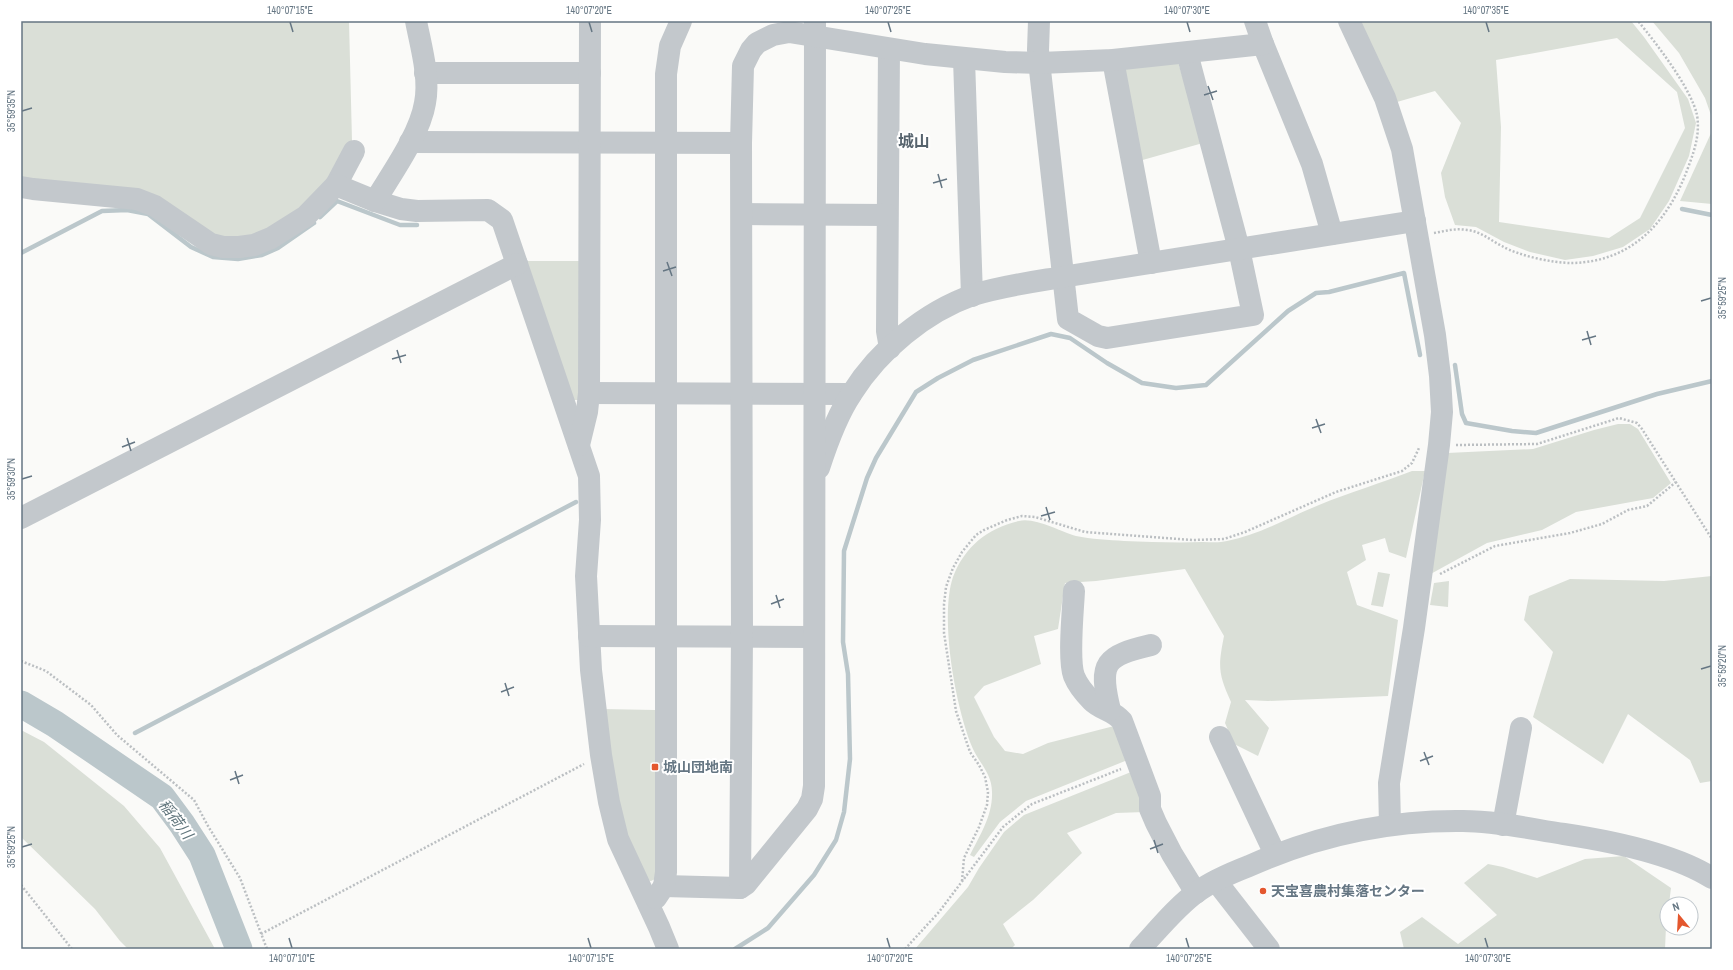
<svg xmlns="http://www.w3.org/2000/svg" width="1733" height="970" viewBox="0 0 1733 970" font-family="'Archivo Narrow','Noto Sans JP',sans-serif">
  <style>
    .green { fill: #dadfd7; fill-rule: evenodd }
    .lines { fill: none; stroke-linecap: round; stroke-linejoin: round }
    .stream { stroke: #bbc7cb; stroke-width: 4.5 }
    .river { stroke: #bbc7cb; stroke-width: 27 }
    .path { stroke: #bbbfc2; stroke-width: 2.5; stroke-dasharray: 2 2; stroke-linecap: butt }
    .minor { stroke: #c3c8cc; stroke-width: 22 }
    .ticks { fill: none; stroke: #657683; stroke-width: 1.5 }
    .poi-dot { fill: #e4572e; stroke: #fff; stroke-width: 1.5 }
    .labels { text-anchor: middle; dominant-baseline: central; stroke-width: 4; stroke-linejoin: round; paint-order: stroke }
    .poi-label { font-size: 14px; font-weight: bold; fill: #657683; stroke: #fff; text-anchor: start }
    .water-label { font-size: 15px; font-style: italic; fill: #60757c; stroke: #fff }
    .quarter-label { font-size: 16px; font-weight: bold; fill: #57646e; stroke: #fff }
    .neatline { fill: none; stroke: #657683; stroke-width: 1.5 }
    .ticks-label { font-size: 10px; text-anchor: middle; fill: #657683 }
  </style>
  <rect width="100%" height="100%" fill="#fafaf8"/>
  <g class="green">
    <path d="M21,21H349L352,141L328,182L302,209L266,233L220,240L147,194L21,180Z"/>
    <path d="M1358,21H1631L1644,37L1688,99L1696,123L1689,156L1669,201L1650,229L1623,247L1593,256L1565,260L1530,252L1504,242L1476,227L1455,225L1445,197L1441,173L1461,123L1435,91L1397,102ZM1617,38L1677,92L1685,128L1640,218L1609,238L1499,222L1501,127L1496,60Z"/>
    <path d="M1652,21H1712V118L1705,98L1679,53Z"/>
    <path d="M1178,62L1203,143L1139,161L1124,68Z"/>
    <path d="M1712,131V204L1680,201Z"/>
    <path d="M522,261H582L578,400H574Z"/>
    <path d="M1618,424H1630L1638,429L1671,483L1653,498L1576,512L1542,530L1487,543L1427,576L1447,453L1533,449L1594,430Z"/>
    <path d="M1412,471H1425L1406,558L1389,552L1385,538L1362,545L1366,560L1347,572L1357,605L1398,620L1388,696L1268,701L1245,700L1269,728L1258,756L1234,744L1225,723L1231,702C1218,673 1218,667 1224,636L1185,569L1096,581L1065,583L1058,629L1034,636L1041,664L984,686L974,697L994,737L1005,751L1023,754L1048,743L1118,725L1130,759L1026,801L1000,822L974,857L970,855C980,835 993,815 992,792C992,774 980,764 973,749C956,710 939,618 953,577C965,546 988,528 1019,521C1035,517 1061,532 1076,536C1091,539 1109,540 1124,541C1150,542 1177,543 1203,542C1211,542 1219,543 1227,541C1259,535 1289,517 1319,505C1350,492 1382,483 1412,471Z"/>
    <path d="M1378,572L1390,574L1383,607L1371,605Z"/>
    <path d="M1712,576V781L1700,783L1690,760L1628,714L1603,764L1533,717L1553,652L1524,620L1529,596L1570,579L1664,581Z"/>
    <path d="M1449,581L1448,607L1430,605L1434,583Z"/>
    <path d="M602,709L655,710V879L651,881L646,880L625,837Z"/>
    <path d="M21,730L44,742L124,806L160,848L215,949H128L120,941L95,909L21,837Z"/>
    <path d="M1136,770L1145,812L1116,813L1067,833L1082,853L1033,900L1003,924L1015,945L1011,949H915L968,887L979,868L1004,832L1024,815Z"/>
    <path d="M1624,856L1671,888L1669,904H1667L1665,949H1404L1400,932L1422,917L1458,944L1497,915L1464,883L1488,864L1503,867L1537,878L1585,859Z"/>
  </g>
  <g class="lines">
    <g class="stream">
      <path d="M1682,209L1712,215"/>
      <path d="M320,217L337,201L400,225H417"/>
      <path d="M21,253L102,211L127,210L148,214L191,247L213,257L238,259L262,255L278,248L314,223"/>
      <path d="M1455,365L1462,414L1466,423L1512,431L1536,433L1657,394L1712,381"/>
      <path d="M135,733L576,502"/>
      <path d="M735,949L768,928L814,875L836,840L844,812L850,759L848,674L843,642L844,551L867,478L876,458L916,392L938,378L973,360L1051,334L1070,338L1107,363L1142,383L1176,388L1206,385L1288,311L1316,293L1329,292L1404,273L1420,355"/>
    </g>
    <path class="river" d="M21,704L55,724L162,797L182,824L202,855L239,949"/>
    <g class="path">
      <path d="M1434,233C1445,231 1456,228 1467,230C1480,231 1490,240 1502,246C1519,256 1553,263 1572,263C1634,262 1670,219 1689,165C1695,149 1700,133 1697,115C1691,88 1656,43 1638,21"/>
      <path d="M1456,445L1537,444L1619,418L1637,423L1642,429L1712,539"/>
      <path d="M1440,574L1495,546L1570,533L1602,524L1628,510L1647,506L1676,482"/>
      <path d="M21,661L46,671L91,705L117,735L194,800L208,826L240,878L267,949"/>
      <path d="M962,881L964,858L979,827L987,805L988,792L985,777L979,765L970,752L956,711L944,633V604L946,587L953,568L962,552L976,535L984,530L1007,520L1022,516L1035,517L1085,532L1192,540L1224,539L1245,532L1336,492L1402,471L1412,463L1419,448"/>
      <path d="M21,885L72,949"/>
      <path d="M261,934L584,764"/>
      <path d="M905,949L939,912L1003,827L1019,814L1032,804L1121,769"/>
    </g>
    <g class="minor">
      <path d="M1039,21L1038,50L1040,70L1068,319L1098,336L1107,338L1253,315L1239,249L1187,53"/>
      <path d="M1255,21L1263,44L1312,164L1332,234"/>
      <path d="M1349,21L1385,98L1402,149L1435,335L1440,376L1442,412L1439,445L1414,628L1389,783L1390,825"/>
      <path d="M889,49L887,331L890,348"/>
      <path d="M964,59L972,296"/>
      <path d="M1113,60L1151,263"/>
      <path d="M425,73H590"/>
      <path d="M410,142L741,143"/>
      <path d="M336,185L354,151"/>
      <path d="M21,187L33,189L137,199L155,206L211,244L223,247H239L254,245L271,238L306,216L336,185L375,201L401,209L417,211L488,210L502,220L589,476L590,520L586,576L591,670L601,755L609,802L618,839L659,927L668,949"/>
      <path d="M375,201C392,173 420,134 425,103C430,77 421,47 416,21"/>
      <path d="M742,214L887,215"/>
      <path d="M589,393L851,394"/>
      <path d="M579,445L587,412L589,393L590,21"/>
      <path d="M819,468C827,443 837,415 852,393C879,350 925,312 973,295C1002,286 1032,282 1062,277L1415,221"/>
      <path d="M21,518L517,264"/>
      <path d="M1074,591C1073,611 1068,660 1074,676C1078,686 1085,694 1092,701C1101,710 1113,710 1122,721L1150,796V809L1156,823L1172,854L1196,893"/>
      <path d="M589,636L813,637"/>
      <path d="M1110,710C1098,662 1105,656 1151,645"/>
      <path d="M1220,737L1275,854"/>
      <path d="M1503,825L1521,728"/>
      <path d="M1216,881L1269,949"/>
      <path d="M664,886L740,888L746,884L807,809L812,799L814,786L815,22"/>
      <path d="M740,888L742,636L741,143L743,66L751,50L757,43L773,35L789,32L925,54L1005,62L1040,63L1113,60L1263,44"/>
      <path d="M656,898L664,886L666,872V74L670,46L681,21"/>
      <path d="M1140,949C1157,931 1177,906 1197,892C1212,881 1231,873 1249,866C1316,836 1389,820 1463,821C1496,821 1531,829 1564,834C1610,841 1673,853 1712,878"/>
    </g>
  </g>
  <path class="ticks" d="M290,22L293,32M589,22L592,32M888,22L891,32M1187,22L1190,32M1486,22L1489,32M1208,86L1213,100M1204,95L1217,91M22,111L32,108M938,174L942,188M933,183L947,179M667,262L672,276M663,271L676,267M1701,301L1711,298M1587,331L1591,345M1582,340L1596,336M397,350L401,363M392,359L406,355M1316,419L1321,433M1312,428L1325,424M127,438L131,451M122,447L135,442M22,479L32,476M1046,507L1050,520M1041,516L1055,512M776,595L780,608M771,604L784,599M1701,669L1711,666M505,683L509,696M501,692L514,687M1424,752L1429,765M1420,761L1433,756M235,771L239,784M230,780L243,775M1154,840L1158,853M22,847L32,844M1150,849L1163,844M289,938L292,948M588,938L591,948M887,938L890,948M1186,938L1189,948M1485,938L1488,948"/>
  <g class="poi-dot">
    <rect x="651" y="763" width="8" height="8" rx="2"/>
    <circle cx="1263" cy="891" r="4"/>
  </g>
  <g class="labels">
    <g class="poi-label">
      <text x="663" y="767">城山団地南</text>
      <text x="1271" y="891">天宝喜農村集落センター</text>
    </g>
    <g class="water-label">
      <text transform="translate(176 819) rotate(53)">稲荷川</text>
    </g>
    <g class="quarter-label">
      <text x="914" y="141">城山</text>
    </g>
  </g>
  <rect width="1733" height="970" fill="none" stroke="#ffffff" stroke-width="44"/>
  <g transform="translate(1679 916) rotate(342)"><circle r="19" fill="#ffffff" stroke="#c1c8cd"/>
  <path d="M0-3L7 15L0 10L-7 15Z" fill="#e4572e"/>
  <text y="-6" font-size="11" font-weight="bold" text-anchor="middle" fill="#657683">N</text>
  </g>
  <rect x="22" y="22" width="1689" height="926" class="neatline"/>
  <g class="ticks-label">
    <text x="290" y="14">140°07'15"E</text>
    <text x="589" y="14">140°07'20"E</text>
    <text x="888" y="14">140°07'25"E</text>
    <text x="1187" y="14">140°07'30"E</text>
    <text x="1486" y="14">140°07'35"E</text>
    <text transform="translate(11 111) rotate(-90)" y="4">35°59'35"N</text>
    <text transform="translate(1722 298) rotate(-90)" y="4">35°59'25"N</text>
    <text transform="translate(11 479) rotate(-90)" y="4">35°59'30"N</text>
    <text transform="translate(1722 666) rotate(-90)" y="4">35°59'20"N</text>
    <text transform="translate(11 847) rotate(-90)" y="4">35°59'25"N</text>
    <text x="292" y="962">140°07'10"E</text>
    <text x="591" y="962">140°07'15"E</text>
    <text x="890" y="962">140°07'20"E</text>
    <text x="1189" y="962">140°07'25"E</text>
    <text x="1488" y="962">140°07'30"E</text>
  </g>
</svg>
